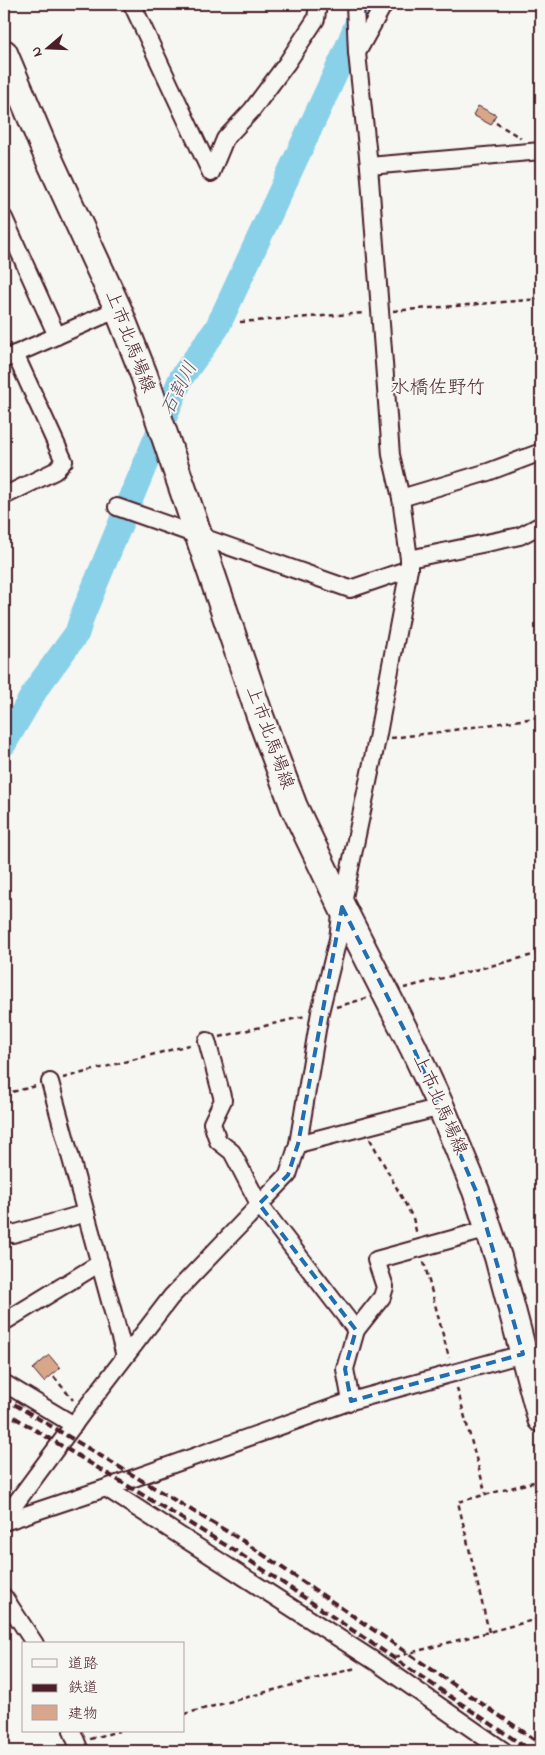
<svg xmlns="http://www.w3.org/2000/svg" width="545" height="1755" viewBox="0 0 545 1755" font-family="'Indie Flower','Klee One',sans-serif">
  <style>
    .lines { fill: none; stroke-linecap: round; stroke-linejoin: round }
    .river { stroke: #88d1e9; stroke-width: 25 }
    .building { fill: #d8a78b; stroke: #4a1f2b }
    .minor-casing { stroke: #4a1f2b; stroke-width: 20 }
    .primary-casing { stroke: #4a1f2b; stroke-width: 30 }
    .path { stroke: #4a1f2b; stroke-width: 2.5; stroke-dasharray: 5 4; stroke-linecap: butt }
    .minor { stroke: #f6f6f2; stroke-width: 16 }
    .primary { stroke: #f6f6f2; stroke-width: 26 }
    .rail { stroke: #4a1f2b; stroke-width: 4; stroke-dasharray: 8 4; stroke-linecap: butt }
    .marked { fill: none; stroke: #1f6fb2; stroke-width: 4; stroke-dasharray: 10 6; stroke-linejoin: round }
    .labels { text-anchor: middle; dominant-baseline: central; stroke-width: 4; stroke-linejoin: round; paint-order: stroke }
    .street-label { font-size: 18px; fill: #4a1f2b; stroke: #f6f6f2 }
    .neighbourhood-label { font-size: 19px; fill: #4a1f2b; stroke: #f6f6f2 }
    .water-label { font-size: 19px; font-style: italic; fill: #5d5464; stroke: #f6f6f2 }
  </style>
  <rect width="100%" height="100%" fill="#f6f6f2"/>
  <filter id="ink" filterUnits="userSpaceOnUse"><feTurbulence type="fractalNoise" baseFrequency=".02" numOctaves="2"/><feDisplacementMap in="SourceGraphic" scale="10" xChannelSelector="R" yChannelSelector="G"/><feConvolveMatrix kernelMatrix="1 2 1 2 8 2 1 2 1" color-interpolation-filters="sRGB"/></filter>
  <g filter="url(#ink)">
    <g class="lines">
      <path class="river" d="M4,744L38,686L77,633L83,614L181,378L217,328L345,53L365,4"/>
    </g>
    <g class="building">
      <path d="M478,106L496,115L491,125L473,115Z"/>
      <path d="M49,1355L60,1368L44,1382L33,1369Z"/>
    </g>
    <g class="lines">
      <defs>
        <g id="minor">
          <path d="M132,4L211,173L225,139L252,110L287,63L316,19L318,4"/>
          <path d="M358,51L384,4"/>
          <path d="M369,166L541,151"/>
          <path d="M4,218L57,336"/>
          <path d="M4,359L118,309"/>
          <path d="M4,496L55,471L64,461L15,354"/>
          <path d="M401,498L488,472L541,452"/>
          <path d="M117,507L350,589L409,569"/>
          <path d="M409,559L520,536L541,525"/>
          <path d="M207,1041L223,1100L212,1123L218,1141L232,1152L259,1204L356,1330L382,1297L385,1287L376,1260L489,1229"/>
          <path d="M50,1082L125,1356"/>
          <path d="M298,1144L441,1107"/>
          <path d="M4,1231L13,1234L86,1213"/>
          <path d="M4,1322L100,1263"/>
          <path d="M4,1383L74,1425"/>
          <path d="M351,1401L345,1369L356,1330"/>
          <path d="M106,1488L376,1662L504,1751"/>
          <path d="M4,1519L92,1400L171,1297L288,1175L298,1144L320,1012L338,939L342,907L377,739L409,569V559L401,498L391,455L369,166L357,53L355,4"/>
          <path d="M4,1522L106,1488L351,1401L523,1354"/>
          <path d="M4,1597L35,1644"/>
          <path d="M72,1731L80,1751"/>
        </g>
        <path id="primary" d="M4,53L44,148L118,309L144,375L260,716L294,807L342,907L413,1047L441,1107L476,1191L498,1257L541,1419"/>
      </defs>
      <use href="#minor" class="minor-casing"/>
      <use href="#primary" class="primary-casing"/>
      <g class="path">
        <path d="M496,123L521,138"/>
        <path d="M393,311L541,299"/>
        <path d="M240,322L365,313"/>
        <path d="M391,738L440,732L541,717"/>
        <path d="M404,988L541,953"/>
        <path d="M336,1007L367,998"/>
        <path d="M220,1037L305,1016"/>
        <path d="M63,1078L193,1044"/>
        <path d="M4,1094L36,1086"/>
        <path d="M370,1139L413,1218L417,1235"/>
        <path d="M424,1262L449,1358"/>
        <path d="M54,1377L73,1400"/>
        <path d="M457,1388L486,1495"/>
        <path d="M489,1632L458,1502L541,1480"/>
        <path d="M395,1657L541,1618"/>
        <path d="M184,1714L356,1668"/>
        <path d="M90,1739L119,1731"/>
      </g>
      <use href="#minor" class="minor"/>
      <use href="#primary" class="primary"/>
      <g class="rail">
        <path d="M4,1398L243,1541L541,1744"/>
        <path d="M4,1411L237,1552L531,1751"/>
      </g>
    </g>
  </g>
  <path class="marked" d="M342,907L413,1047L476,1191L523,1354L351,1401L345,1369L356,1330L259,1204L288,1175L298,1144Z"/>
  <g class="labels">
    <g class="street-label">
      <text transform="translate(129 342) rotate(69)">上市北馬場線</text>
      <text transform="translate(269 738) rotate(70)">上市北馬場線</text>
      <text transform="translate(439 1105) rotate(66)">上市北馬場線</text>
    </g>
    <g class="neighbourhood-label">
      <text x="438" y="388">水橋佐野竹</text>
    </g>
    <g class="water-label">
      <text transform="translate(180 389) rotate(-63)">石割川</text>
    </g>
  </g>
  <rect width="545" height="1755" fill="none" stroke="#f6f6f2" stroke-width="20"/>
  <rect x="10" y="10" width="525" height="1735" fill="none" stroke="#4a1f2b" stroke-width="2" filter="url(#ink)"/>
  <rect x="22" y="1642" width="162" height="90" fill="#f6f6f2" stroke="#b1a0a2"/>
  <rect x="32" y="1659" width="25" height="8" fill="#f6f6f2" stroke="#b1a0a2"/>
  <text x="68" y="1668" font-size="15" fill="#4a1f2b">道路</text>
  <rect x="32" y="1684" width="25" height="8" fill="#4a1f2b" stroke="#b1a0a2"/>
  <text x="68" y="1692" font-size="15" fill="#4a1f2b">鉄道</text>
  <rect x="32" y="1705" width="25" height="15" fill="#d8a78b" stroke="#b1a0a2"/>
  <text x="68" y="1718" font-size="15" fill="#4a1f2b">建物</text>
  <g transform="translate(48 48) rotate(251)" stroke="#f6f6f2" stroke-width="4" paint-order="stroke">
  <path d="M0-4L9 19L0 12L-9 19Z" fill="#4a1f2b"/>
  <text y="-8" font-size="14" font-weight="bold" text-anchor="middle" fill="#4a1f2b">N</text>
  </g>
</svg>
